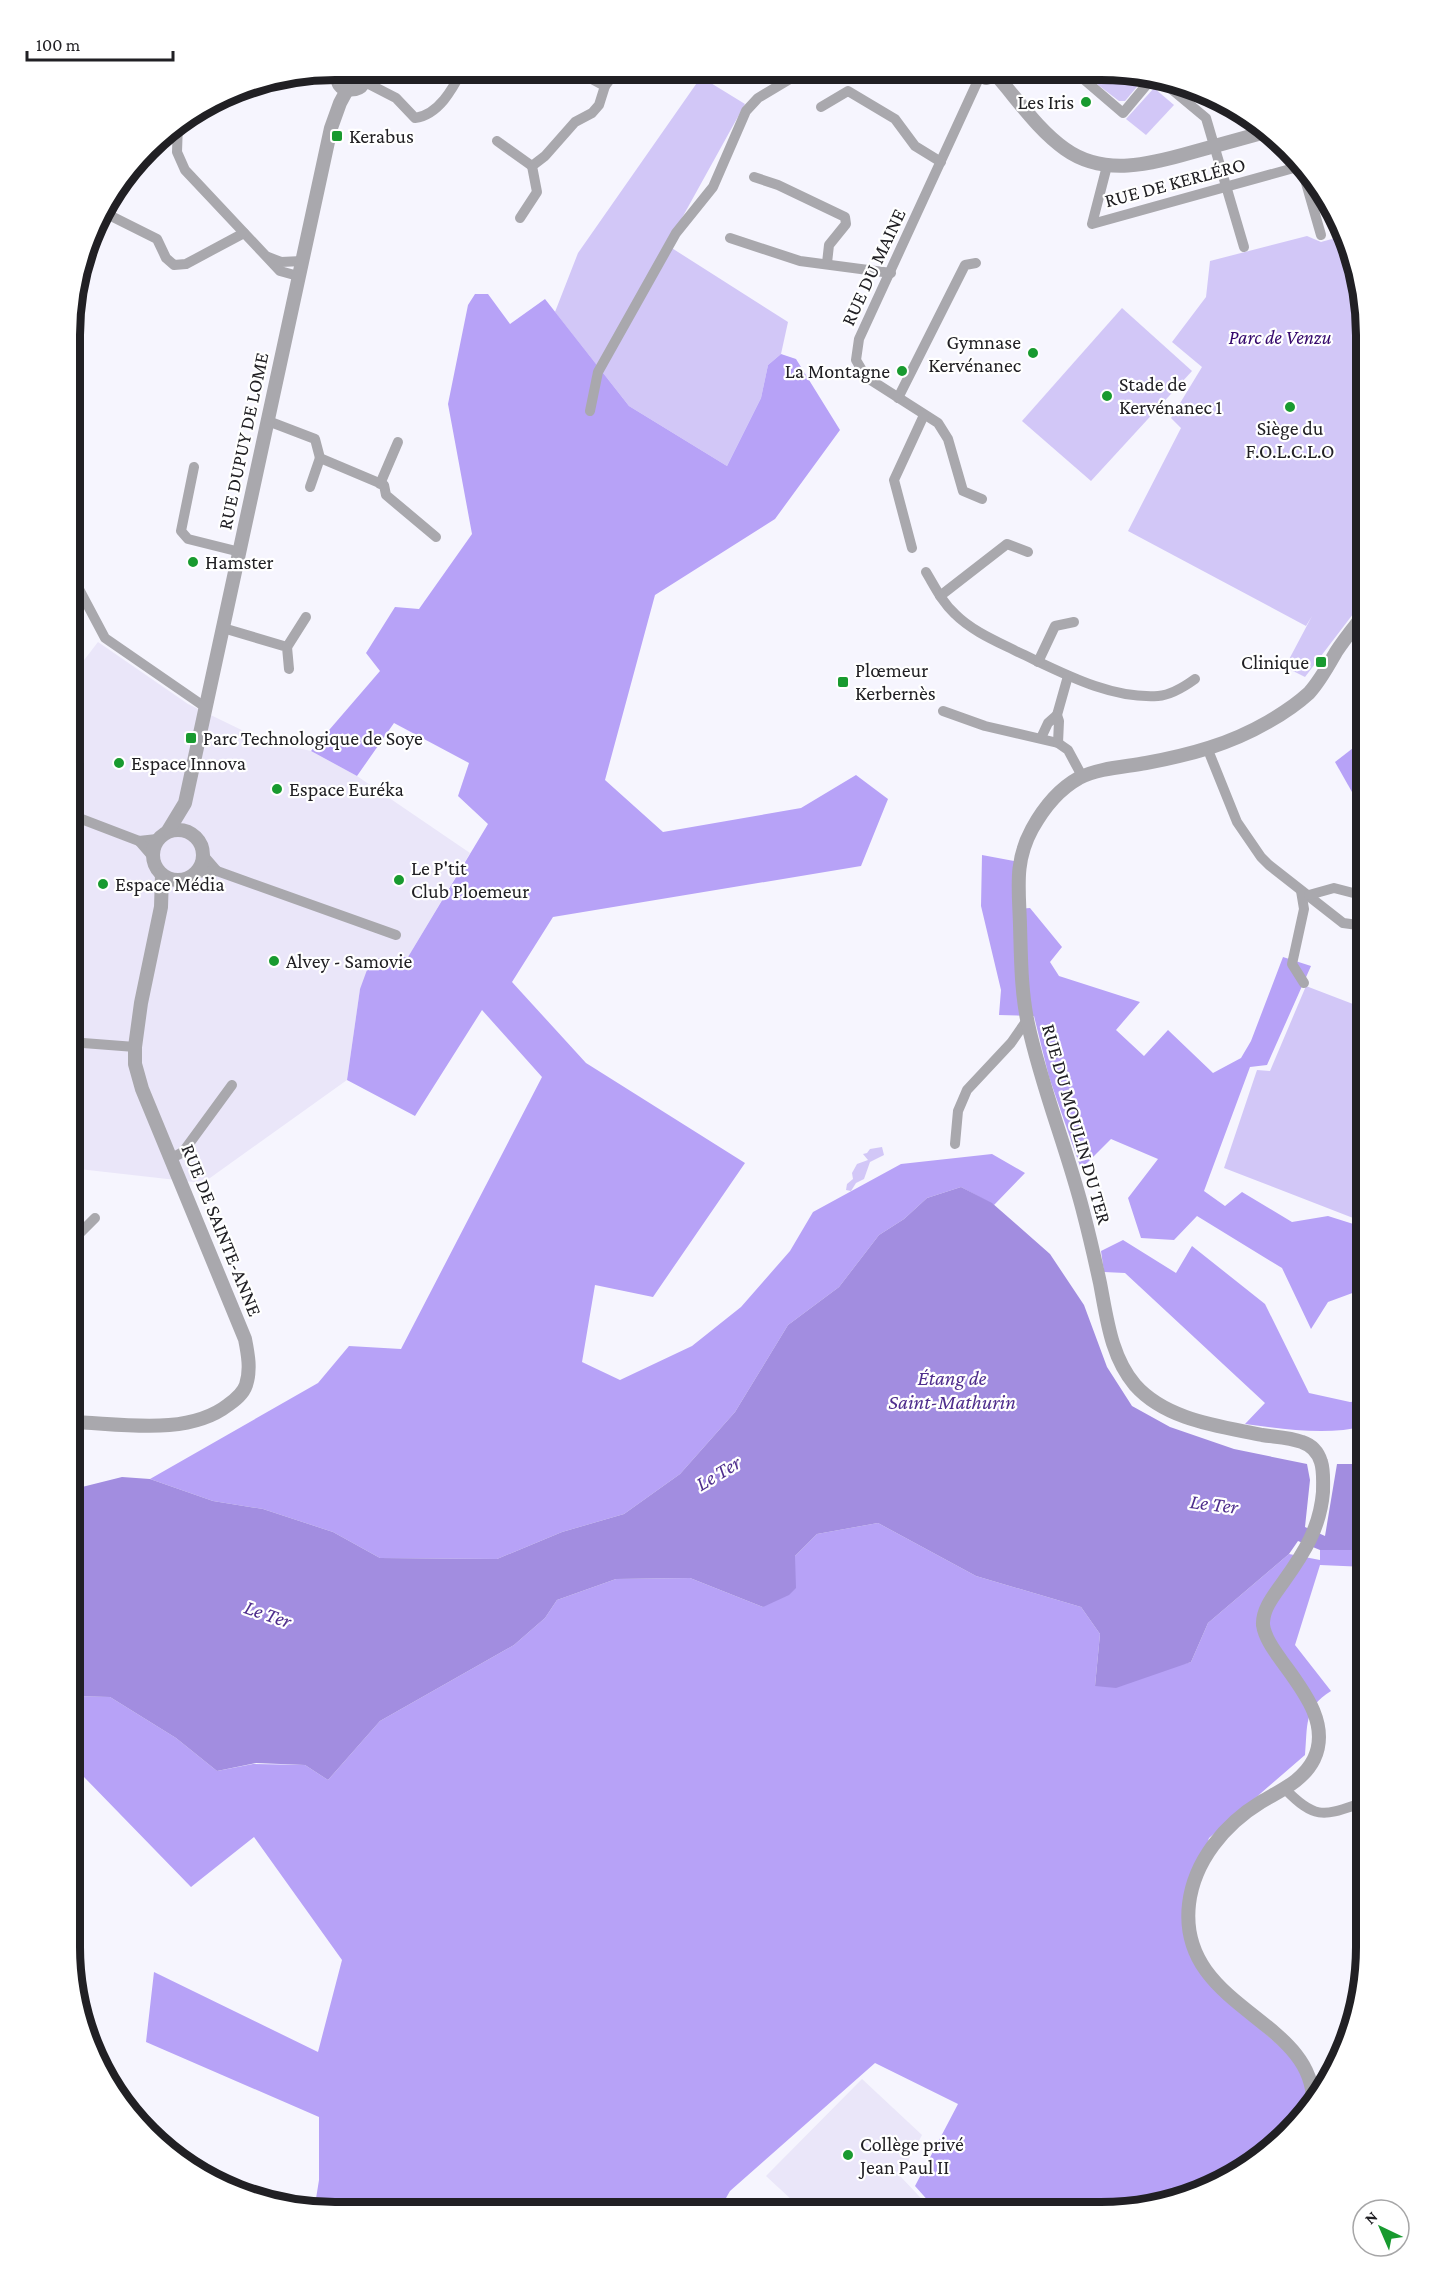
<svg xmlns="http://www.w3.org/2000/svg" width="1435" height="2282" viewBox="0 0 1435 2282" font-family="'Crimson Pro',serif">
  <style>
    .built { fill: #eae6f9 }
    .green { fill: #d2c7f7 }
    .forest { fill: #b7a2f7 }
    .water { fill: #a28de0 }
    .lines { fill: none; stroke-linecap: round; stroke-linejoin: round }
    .minor { stroke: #a9a8ad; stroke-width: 10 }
    .tertiary { stroke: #a9a8ad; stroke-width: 14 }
    .poi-dot { fill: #189a2f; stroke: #fff; stroke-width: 2 }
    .labels { text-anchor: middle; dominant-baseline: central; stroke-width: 4.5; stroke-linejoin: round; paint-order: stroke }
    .poi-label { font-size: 20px; fill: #212024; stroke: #fff; text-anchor: start }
    .street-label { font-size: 20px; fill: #212024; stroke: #fff }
    .park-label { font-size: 20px; font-style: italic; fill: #35086c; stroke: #fff }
    .water-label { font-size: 21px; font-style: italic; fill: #4f2e8d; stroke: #fff }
    .rim { fill: none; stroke: #212024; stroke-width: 8 }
  </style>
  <rect width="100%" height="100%" fill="#f6f5fe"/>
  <g class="built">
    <path d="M98,642L188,704L262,740L311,751L357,776L470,853L408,957L360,989L347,1080L203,1183L70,1168L71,677Z"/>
    <path d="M862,2079L922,2135L900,2176L935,2213L805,2212L766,2176Z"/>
  </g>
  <g class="green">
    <path d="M1080,71H1135L1140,77L1141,82L1125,101H1119Z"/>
    <path d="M701,77L745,104L667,245L788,322L781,354L768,365L761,398L727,466L629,406L555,312L578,253Z"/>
    <path d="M1154,88L1174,105L1146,135L1126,119Z"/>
    <path d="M1346,235L1366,335V597L1305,677L1285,667L1312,616L1306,626L1128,531L1181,428L1171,418L1202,367L1172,342L1206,297L1210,261L1307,236L1321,242Z"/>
    <path d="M1122,308L1192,371L1091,481L1022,421Z"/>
    <path d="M1306,986L1366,1009V1223L1224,1168L1257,1070L1270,1071Z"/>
    <path d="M882,1147L884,1155L870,1162L864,1179L856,1183L851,1191L846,1190L847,1184L853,1179L852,1173L857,1164L868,1160L863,1154L867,1153L870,1149Z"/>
  </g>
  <g class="forest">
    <path d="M475,294H488L510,324L545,299L629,406L727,466L761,398L768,365L781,354L796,359L840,430L775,519L655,595L605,780L663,832L801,808L856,775L888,799L861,866L553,917L512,982L586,1063L745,1163L653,1297L595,1285L582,1362L620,1380L692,1346L741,1307L790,1251L813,1212L901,1164L992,1154L1025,1173L994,1205L961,1187L927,1198L904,1219L879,1235L839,1287L788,1325L735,1412L680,1474L624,1514L562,1532L497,1559L380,1558L333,1532L263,1509L213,1501L150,1479L318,1383L349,1346L401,1349L542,1077L482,1010L415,1116L347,1080L360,989L371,959L408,957L488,824L458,796L469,763L394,723L357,776L311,751L380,671L366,653L395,607L419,609L472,534L448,404L468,305Z"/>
    <path d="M1366,738V783L1352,792L1335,762Z"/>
    <path d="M982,855L1014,861V909L1030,908L1062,947L1050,962L1059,976L1140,1002L1116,1030L1144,1056L1168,1030L1213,1073L1241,1058L1251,1041L1283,957L1311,966L1267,1065L1250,1067L1204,1191L1225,1206L1242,1192L1292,1222L1328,1216L1366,1228V1288L1328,1302L1311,1329L1282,1268L1197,1216L1174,1240L1141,1238L1128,1198L1158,1159L1111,1139L1081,1169L1049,1077L1034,1016L999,1015L1001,990L981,906Z"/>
    <path d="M1123,1240L1176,1273L1192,1246L1265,1304L1309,1393L1350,1402L1366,1400V1426C1325,1436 1286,1429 1245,1424L1265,1403L1125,1273L1104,1272L1101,1251Z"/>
    <path d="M878,1523L976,1576L1081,1607L1100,1634L1095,1686L1191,1662L1208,1623L1289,1554L1320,1560V1550H1366V1567L1320,1565L1295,1645L1331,1691C1303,1708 1308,1726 1305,1755L1209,1838L1183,1915L1200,1967L1260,2029L1292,2057L1307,2085L1302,2118L1262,2158L1202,2193L1101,2213H939L915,2186L958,2104L875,2063L730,2191L718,2212L314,2211L319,2180V2117L146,2042L154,1972L318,2052L342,1960L254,1837L191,1887L84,1777L69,1783V1696L110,1697L176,1738L217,1771L253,1764L305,1765L328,1780L380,1721L514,1645L545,1618L557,1600L616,1579L690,1578L763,1607L795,1556L817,1534Z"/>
  </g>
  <path class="water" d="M961,1187L992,1203L1050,1254L1084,1305L1107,1367L1132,1406L1170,1427L1234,1449L1307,1464L1310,1480L1305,1527L1325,1536L1337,1464H1366V1550H1320L1298,1541L1289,1554L1208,1623L1191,1662L1116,1688L1095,1686L1100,1634L1081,1607L976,1576L878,1523L817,1534L795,1556L796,1588L789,1595L763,1607L690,1578L616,1579L557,1600L545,1618L514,1645L380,1721L328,1780L305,1765L256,1763L217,1771L176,1738L110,1697L69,1696L70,1490L122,1477L150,1479L213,1501L263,1509L333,1532L380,1558L497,1559L562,1532L624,1514L680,1474L735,1412L788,1325L839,1287L879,1235L904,1219L927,1198Z"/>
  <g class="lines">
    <g class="minor">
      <path d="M575,70L605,86"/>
      <path d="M776,70L781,73"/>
      <path d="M1074,71L1123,113L1154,76"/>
      <path d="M980,76L859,339L856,360L866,377L938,423L948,439L963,491L982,499"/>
      <path d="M1158,78L1206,118L1244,247"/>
      <path d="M363,81L396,98L415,118C439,115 453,88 463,69"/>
      <path d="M821,107L848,91L895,119L915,146L941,162"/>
      <path d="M178,123L177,152L185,170L280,271L298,276"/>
      <path d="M497,141L532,166"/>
      <path d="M1300,162L1321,235"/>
      <path d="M1107,166L1092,224L1301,166"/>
      <path d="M754,177L778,185L845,217L846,224L829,245L827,263"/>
      <path d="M101,211L157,239L166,258L174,265L186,264L244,233"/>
      <path d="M520,218L537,192L532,166L545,156L575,122L592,113L599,105L605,86L617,70"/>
      <path d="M730,238L800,261L891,273"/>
      <path d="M268,257L281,262L302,261"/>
      <path d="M898,398L965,265L976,263"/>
      <path d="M590,411L598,372L676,233L713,187L746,111L758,98L805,70"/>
      <path d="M268,421L315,439L320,458L384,485L386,495L436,537"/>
      <path d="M194,467L181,531L188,539L240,552"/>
      <path d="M380,484L398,442"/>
      <path d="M310,487L320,458"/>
      <path d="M912,548L894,480L924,415"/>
      <path d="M926,572C935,587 942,602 955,614C972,631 996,641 1018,652C1061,672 1109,699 1158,696C1171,695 1184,687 1195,679"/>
      <path d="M71,574L105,638L205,707"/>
      <path d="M940,596L1007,544L1028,552"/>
      <path d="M223,628L287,647L289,669"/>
      <path d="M287,647L306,617"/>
      <path d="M1038,662L1055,626L1074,622"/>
      <path d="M943,711L985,726L1058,743L1068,750L1082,776"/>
      <path d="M1057,715L1068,676"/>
      <path d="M1041,738L1048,723L1057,715L1059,721L1058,743"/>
      <path d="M1208,750L1237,822L1261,857L1269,865L1343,923L1358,925L1366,915"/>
      <path d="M71,815L139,841L157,839"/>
      <path d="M139,841L152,856"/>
      <path d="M204,856L217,871"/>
      <path d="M196,873L217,871L396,935"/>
      <path d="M1301,891L1304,909L1292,964L1304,983"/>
      <path d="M1309,895L1334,888L1361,895L1366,905"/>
      <path d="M70,1042L135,1047"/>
      <path d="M955,1144L958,1111L967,1090L1011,1043L1027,1020"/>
      <path d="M172,1158L183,1152L232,1085"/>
      <path d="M70,1243L95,1218"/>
      <path d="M1285,1789C1317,1822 1325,1815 1365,1802"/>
    </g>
    <g class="tertiary">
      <path d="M343,69C321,97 381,96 359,69"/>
      <path d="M975,71L986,78L996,75L999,71"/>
      <path d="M996,75C1018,100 1038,130 1065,149C1104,177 1151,164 1193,152C1219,145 1244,138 1269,131"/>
      <circle cx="178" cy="855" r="25"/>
      <path d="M168,831L185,803L331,128L340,103L347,90"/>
      <path d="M70,1422C118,1423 187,1437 228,1405C235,1400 243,1394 246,1385C251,1370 248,1354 245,1339L142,1089L135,1064V1047L141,1003L161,907L162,875"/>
      <path d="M1313,2105C1317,2018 1177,2009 1189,1904C1194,1861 1225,1824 1261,1802C1281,1790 1303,1781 1314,1759C1331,1723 1301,1688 1281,1660C1274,1650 1265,1638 1263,1625C1262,1609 1275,1594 1284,1581C1304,1553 1320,1528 1323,1492C1323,1482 1324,1471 1321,1462C1318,1452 1311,1445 1302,1442C1289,1437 1275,1437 1262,1435C1219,1426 1166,1420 1135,1385C1111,1357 1107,1319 1100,1283C1095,1260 1090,1238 1084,1215C1068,1151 1042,1089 1028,1024C1021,992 1021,958 1020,925C1019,889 1014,862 1032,829C1043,809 1059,789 1079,778C1099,768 1124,767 1146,763C1190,755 1230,744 1268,722C1282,714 1297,704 1309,693C1320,681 1328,666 1336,652C1345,638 1356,625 1366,612"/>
    </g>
  </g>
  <g class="poi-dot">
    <circle cx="1086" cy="102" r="6"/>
    <rect x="331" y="130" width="12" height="12" rx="3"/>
    <circle cx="1033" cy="353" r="6"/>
    <circle cx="902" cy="371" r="6"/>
    <circle cx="1107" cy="396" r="6"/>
    <circle cx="1290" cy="407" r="6"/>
    <circle cx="193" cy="562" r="6"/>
    <rect x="1315" y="656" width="12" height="12" rx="3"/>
    <rect x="837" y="676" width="12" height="12" rx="3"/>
    <rect x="185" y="732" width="12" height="12" rx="3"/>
    <circle cx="119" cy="763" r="6"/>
    <circle cx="277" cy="789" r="6"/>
    <circle cx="399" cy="880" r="6"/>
    <circle cx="103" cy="884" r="6"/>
    <circle cx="274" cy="961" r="6"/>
    <circle cx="848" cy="2155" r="6"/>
  </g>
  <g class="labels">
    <g class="poi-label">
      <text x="1074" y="102" text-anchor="end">Les Iris</text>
      <text x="349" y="136">Kerabus</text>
      <text x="1021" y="342" text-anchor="end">Gymnase<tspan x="1021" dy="23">Kervénanec</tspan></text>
      <text x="890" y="371" text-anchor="end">La Montagne</text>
      <text x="1119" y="384">Stade de<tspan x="1119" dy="23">Kervénanec 1</tspan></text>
      <text x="1290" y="428" text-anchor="middle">Siège du<tspan x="1290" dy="23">F.O.L.C.L.O</tspan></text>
      <text x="205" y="562">Hamster</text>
      <text x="1309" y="662" text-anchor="end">Clinique</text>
      <text x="855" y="670">Plœmeur<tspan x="855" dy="23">Kerbernès</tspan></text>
      <text x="203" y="738">Parc Technologique de Soye</text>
      <text x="131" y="763">Espace Innova</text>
      <text x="289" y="789">Espace Euréka</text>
      <text x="411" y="868">Le P'tit<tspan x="411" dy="23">Club Ploemeur</tspan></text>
      <text x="115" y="884">Espace Média</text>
      <text x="286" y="961">Alvey - Samovie</text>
      <text x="860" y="2144">Collège privé<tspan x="860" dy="23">Jean Paul II</tspan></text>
    </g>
    <g class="street-label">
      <text transform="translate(1175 182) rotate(-15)">RUE DE KERLÉRO</text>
      <text transform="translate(873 267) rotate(-65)">RUE DU MAINE</text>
      <text transform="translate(243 441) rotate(-78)">RUE DUPUY DE LOME</text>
      <text transform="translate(1077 1124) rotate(74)">RUE DU MOULIN DU TER</text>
      <text transform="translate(222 1230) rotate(68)">RUE DE SAINTE-ANNE</text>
    </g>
    <g class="park-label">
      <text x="1280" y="337">Parc de Venzu</text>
    </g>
    <g class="water-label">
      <text x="952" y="1378">Étang de<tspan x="952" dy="24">Saint-Mathurin</tspan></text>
      <text transform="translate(718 1473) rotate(-31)">Le Ter</text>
      <text transform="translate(1214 1504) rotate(7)">Le Ter</text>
      <text transform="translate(268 1614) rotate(19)">Le Ter</text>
    </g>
  </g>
  <path d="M0 0H1435V2282H0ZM335 80H1101A255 255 0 0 1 1356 335V1947A255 255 0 0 1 1101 2202H335A255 255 0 0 1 80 1947V335A255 255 0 0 1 335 80Z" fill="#fff" fill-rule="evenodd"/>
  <path class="rim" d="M335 80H1101A255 255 0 0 1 1356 335V1947A255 255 0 0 1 1101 2202H335A255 255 0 0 1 80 1947V335A255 255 0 0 1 335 80Z"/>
  <g transform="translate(1381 2228) rotate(316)"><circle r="28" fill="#ffffff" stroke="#a6a6a7" stroke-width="1.5"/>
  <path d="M0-4.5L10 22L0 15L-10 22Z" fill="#189a2f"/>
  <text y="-9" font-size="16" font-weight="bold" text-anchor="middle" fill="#212024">N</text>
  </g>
  <path d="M27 51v9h146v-9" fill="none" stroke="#212024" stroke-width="3"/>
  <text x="36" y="51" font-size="18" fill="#212024" stroke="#ffffff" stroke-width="4.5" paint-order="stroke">100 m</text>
</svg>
